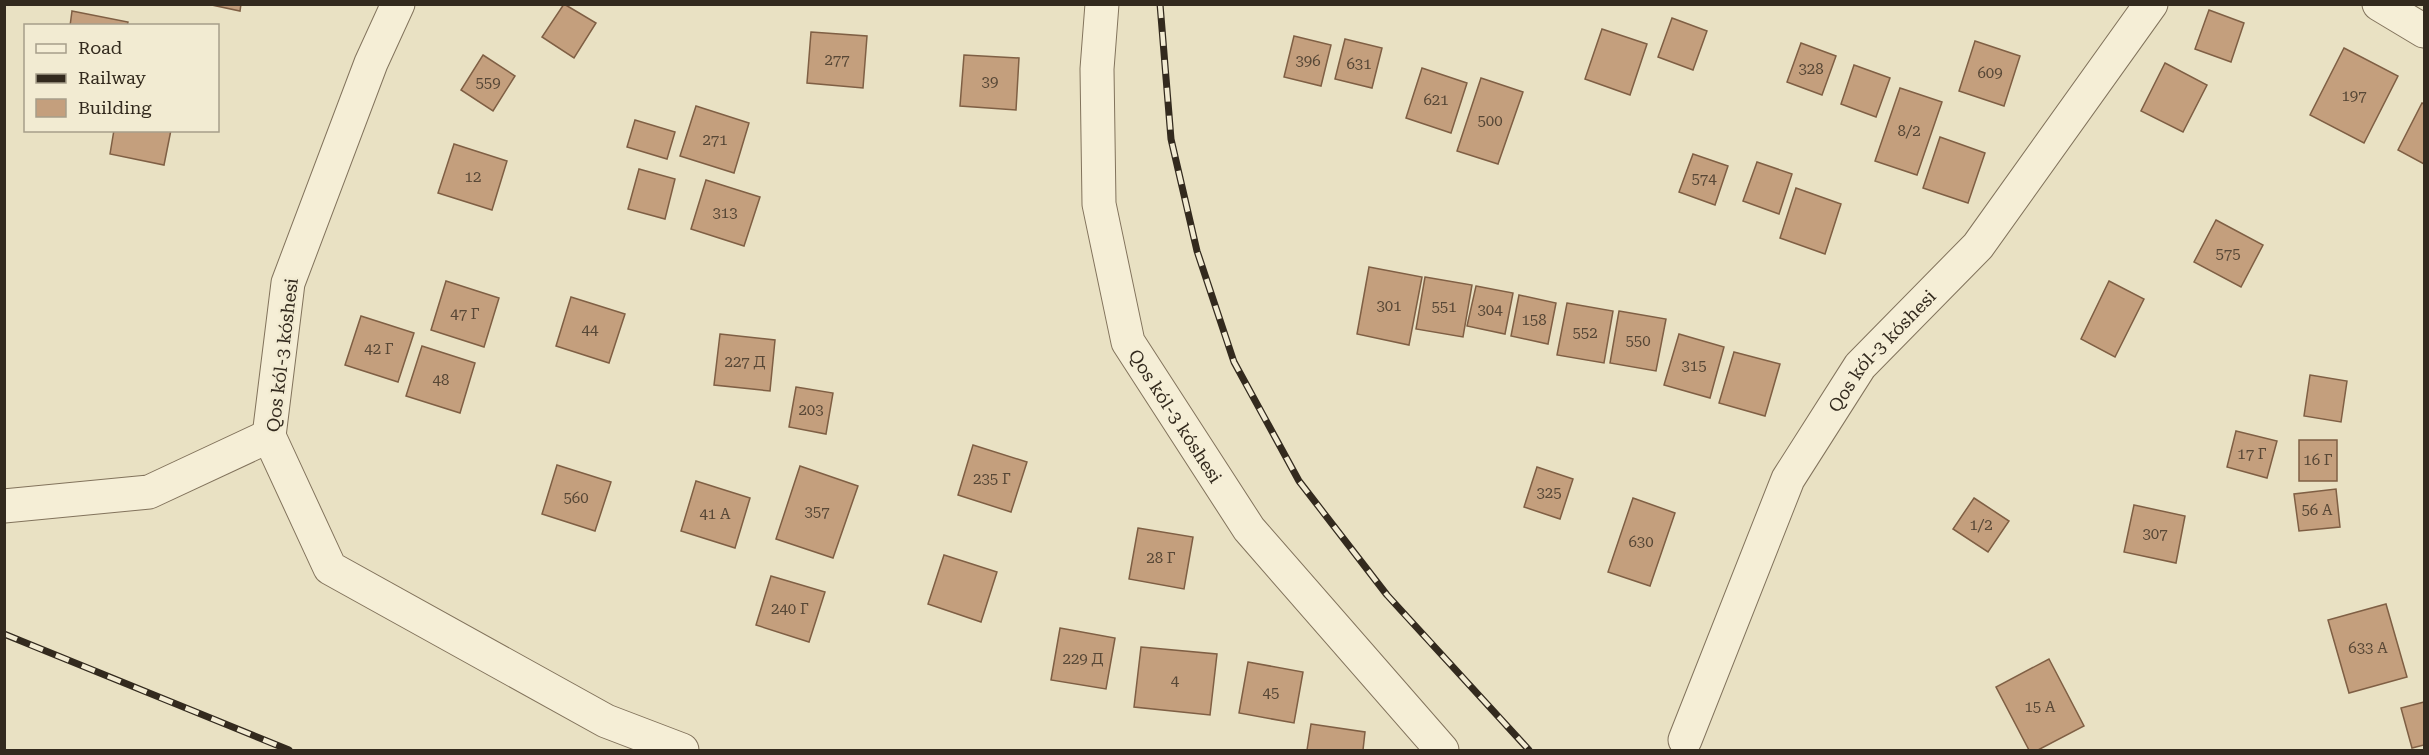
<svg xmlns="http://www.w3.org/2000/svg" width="2429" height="755" viewBox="0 0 2429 755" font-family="'Roboto Serif',serif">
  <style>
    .building { fill: #c49f7d; stroke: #7f5f44; stroke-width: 1.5 }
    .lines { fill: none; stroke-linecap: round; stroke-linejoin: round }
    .minor-casing { stroke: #82735c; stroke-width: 35 }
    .minor { stroke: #f5eed6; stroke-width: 33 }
    .rail-casing { stroke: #332a1e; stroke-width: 7 }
    .rail { stroke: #f2ebd2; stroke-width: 4.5; stroke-dasharray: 14; stroke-linecap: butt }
    .labels { text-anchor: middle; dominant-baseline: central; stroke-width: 5; stroke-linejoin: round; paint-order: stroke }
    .number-label { font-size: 15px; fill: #574736 }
    .street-label { font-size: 18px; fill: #332a1e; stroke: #f2ebd2 }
  </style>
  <rect width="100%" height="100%" fill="#e9e1c3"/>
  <g class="building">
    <path d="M207,4H241L240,11Z"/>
    <path d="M564,4L596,23L574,58L542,37Z"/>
    <path d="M2209,10L2244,23L2231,62L2195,49Z"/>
    <path d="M72,11L128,22L127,26H70Z"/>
    <path d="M1672,18L1707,31L1693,70L1658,57Z"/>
    <path d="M1602,29L1647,44L1630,95L1585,79Z"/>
    <path d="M811,32L867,36L863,88L807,83Z"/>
    <path d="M1294,36L1331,45L1321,86L1284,77Z"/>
    <path d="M1345,39L1382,48L1372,88L1335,79Z"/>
    <path d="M1975,41L2020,56L2004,106L1959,91Z"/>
    <path d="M1801,43L1836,56L1822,95L1787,82Z"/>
    <path d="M2344,48L2398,76L2364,143L2310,115Z"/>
    <path d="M483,55L515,76L493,111L461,90Z"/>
    <path d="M964,55L1019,58L1016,110L960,106Z"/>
    <path d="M2165,63L2207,85L2183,132L2141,111Z"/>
    <path d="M1854,65L1890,78L1876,117L1841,104Z"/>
    <path d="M1422,68L1467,83L1451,133L1406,118Z"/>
    <path d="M1481,78L1523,92L1498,164L1457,151Z"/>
    <path d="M1900,88L1942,102L1917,175L1875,161Z"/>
    <path d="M2422,103L2424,104V164L2398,150Z"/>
    <path d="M696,106L749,123L734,173L680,156Z"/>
    <path d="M635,120L675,132L667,159L627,147Z"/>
    <path d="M114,130H171L164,165L110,154Z"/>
    <path d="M1940,137L1985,153L1968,203L1923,188Z"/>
    <path d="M454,144L507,161L492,210L438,193Z"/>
    <path d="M1693,154L1728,166L1715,205L1679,192Z"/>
    <path d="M1757,162L1792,174L1779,214L1743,201Z"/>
    <path d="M639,169L675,179L665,219L628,209Z"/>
    <path d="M706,180L760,197L744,246L691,229Z"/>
    <path d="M1796,188L1841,204L1825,254L1780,238Z"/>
    <path d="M2216,220L2263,245L2241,287L2194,262Z"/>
    <path d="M1369,267L1422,277L1409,345L1357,334Z"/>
    <path d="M1425,277L1472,285L1463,337L1416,329Z"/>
    <path d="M446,281L499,298L484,347L431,330Z"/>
    <path d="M2109,281L2144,299L2115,357L2081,339Z"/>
    <path d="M1476,286L1513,293L1505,334L1467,326Z"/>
    <path d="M1519,295L1556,303L1548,344L1511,336Z"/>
    <path d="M571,297L625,314L609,363L556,346Z"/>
    <path d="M1567,303L1613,311L1604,363L1557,355Z"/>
    <path d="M1619,311L1666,319L1656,371L1610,363Z"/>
    <path d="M361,316L414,333L398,382L345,365Z"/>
    <path d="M720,334L775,340L770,391L714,385Z"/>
    <path d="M1679,334L1724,347L1710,398L1664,385Z"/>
    <path d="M422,346L475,363L460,413L406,396Z"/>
    <path d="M1734,352L1780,364L1765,416L1719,403Z"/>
    <path d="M2310,375L2347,381L2341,422L2304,416Z"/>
    <path d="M796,387L833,393L826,434L789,427Z"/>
    <path d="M2236,431L2277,441L2267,478L2227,467Z"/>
    <rect x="2299" y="440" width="38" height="41"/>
    <path d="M973,445L1027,462L1011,512L958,495Z"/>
    <path d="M557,465L611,482L595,531L542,514Z"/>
    <path d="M800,466L858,486L833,558L776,539Z"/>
    <path d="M1537,467L1573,479L1560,519L1524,507Z"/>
    <path d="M696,481L750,498L735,548L681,531Z"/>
    <path d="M2336,489L2340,527L2299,531L2294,494Z"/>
    <path d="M1633,498L1675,513L1650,586L1608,572Z"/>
    <path d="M1974,498L2009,521L1988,552L1953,529Z"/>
    <path d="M2134,505L2185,516L2176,563L2124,552Z"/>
    <path d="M1138,528L1193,537L1184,589L1129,579Z"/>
    <path d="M944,555L997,572L981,622L928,604Z"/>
    <path d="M771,576L825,592L809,642L756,625Z"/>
    <path d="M2386,604L2407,677L2349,693L2328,620Z"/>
    <path d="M1060,628L1115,638L1106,689L1051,680Z"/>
    <path d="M1141,647L1217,654L1210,715L1134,707Z"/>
    <path d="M2049,659L2084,726L2038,750H2029L1996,687Z"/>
    <path d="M1248,662L1303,672L1294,723L1239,713Z"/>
    <path d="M2424,702V745L2412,748L2401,708Z"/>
    <path d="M1311,724L1365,732L1363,750H1307Z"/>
  </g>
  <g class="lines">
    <defs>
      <g id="minor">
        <path d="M398,4L371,63L288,283L269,436L330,568L606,721L682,750"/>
        <path id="s1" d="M1102,4L1097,69L1099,204L1128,342L1249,529L1442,750"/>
        <path d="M2379,4L2424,31"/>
        <path d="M4,506L149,492L269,436"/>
        <path id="s2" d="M1685,740L1788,479L1860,366L1978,246L2151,4"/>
      </g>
    </defs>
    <use href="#minor" class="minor-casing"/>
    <use href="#minor" class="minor"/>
    <defs>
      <g id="rail">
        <path d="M1160,4L1171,139L1197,251L1234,362L1299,481L1387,595L1529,750"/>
        <path d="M4,634L289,750"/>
      </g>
    </defs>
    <use href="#rail" class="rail-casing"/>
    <use href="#rail" class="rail"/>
  </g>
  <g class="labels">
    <g class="number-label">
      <text x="837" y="60">277</text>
      <text x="1308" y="61">396</text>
      <text x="1359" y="64">631</text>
      <text x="1811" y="69">328</text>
      <text x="1990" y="73">609</text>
      <text x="990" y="82">39</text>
      <text x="488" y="83">559</text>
      <text x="2354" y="96">197</text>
      <text x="1436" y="100">621</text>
      <text x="1490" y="121">500</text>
      <text x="1909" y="131">8/2</text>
      <text x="715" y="140">271</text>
      <text x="473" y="177">12</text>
      <text x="1704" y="179">574</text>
      <text x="725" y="213">313</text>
      <text x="2228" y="254">575</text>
      <text x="1389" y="306">301</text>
      <text x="1444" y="307">551</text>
      <text x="1490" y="310">304</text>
      <text x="465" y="314">47 Г</text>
      <text x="1534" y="320">158</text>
      <text x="590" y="330">44</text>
      <text x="1585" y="333">552</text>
      <text x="1638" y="341">550</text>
      <text x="379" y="349">42 Г</text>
      <text x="745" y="362">227 Д</text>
      <text x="1694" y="366">315</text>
      <text x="441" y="380">48</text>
      <text x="811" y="410">203</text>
      <text x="2252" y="454">17 Г</text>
      <text x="2318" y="460">16 Г</text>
      <text x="992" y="479">235 Г</text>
      <text x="1549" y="493">325</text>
      <text x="576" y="498">560</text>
      <text x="2317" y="510">56 А</text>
      <text x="817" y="512">357</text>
      <text x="715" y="514">41 А</text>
      <text x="1981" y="525">1/2</text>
      <text x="2155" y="534">307</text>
      <text x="1641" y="542">630</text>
      <text x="1161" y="558">28 Г</text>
      <text x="790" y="609">240 Г</text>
      <text x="2368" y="648">633 А</text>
      <text x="1083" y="659">229 Д</text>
      <text x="1175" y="681">4</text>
      <text x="1271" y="693">45</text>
      <text x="2040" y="707">15 А</text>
    </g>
    <g class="street-label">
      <text stroke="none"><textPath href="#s2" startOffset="440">Qos kól-3 kóshesi</textPath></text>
      <text transform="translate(282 355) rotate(-83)">Qos kól-3 kóshesi</text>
      <text stroke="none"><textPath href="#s1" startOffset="429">Qos kól-3 kóshesi</textPath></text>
    </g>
  </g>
  <rect width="2429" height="755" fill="none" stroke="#332a1e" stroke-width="12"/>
  <rect x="24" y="24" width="195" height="108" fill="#f2ebd2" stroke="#a69e8a" stroke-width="1.5"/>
  <rect x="36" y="44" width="30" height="9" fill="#f5eed6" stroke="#a69e8a" stroke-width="1.5"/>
  <text x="78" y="54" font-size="18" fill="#332a1e">Road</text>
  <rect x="36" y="74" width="30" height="9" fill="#332a1e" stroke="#a69e8a" stroke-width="1.5"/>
  <text x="78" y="84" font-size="18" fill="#332a1e">Railway</text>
  <rect x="36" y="99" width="30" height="18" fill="#c49f7d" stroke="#a69e8a" stroke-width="1.5"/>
  <text x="78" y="114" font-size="18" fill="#332a1e">Building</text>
</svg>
